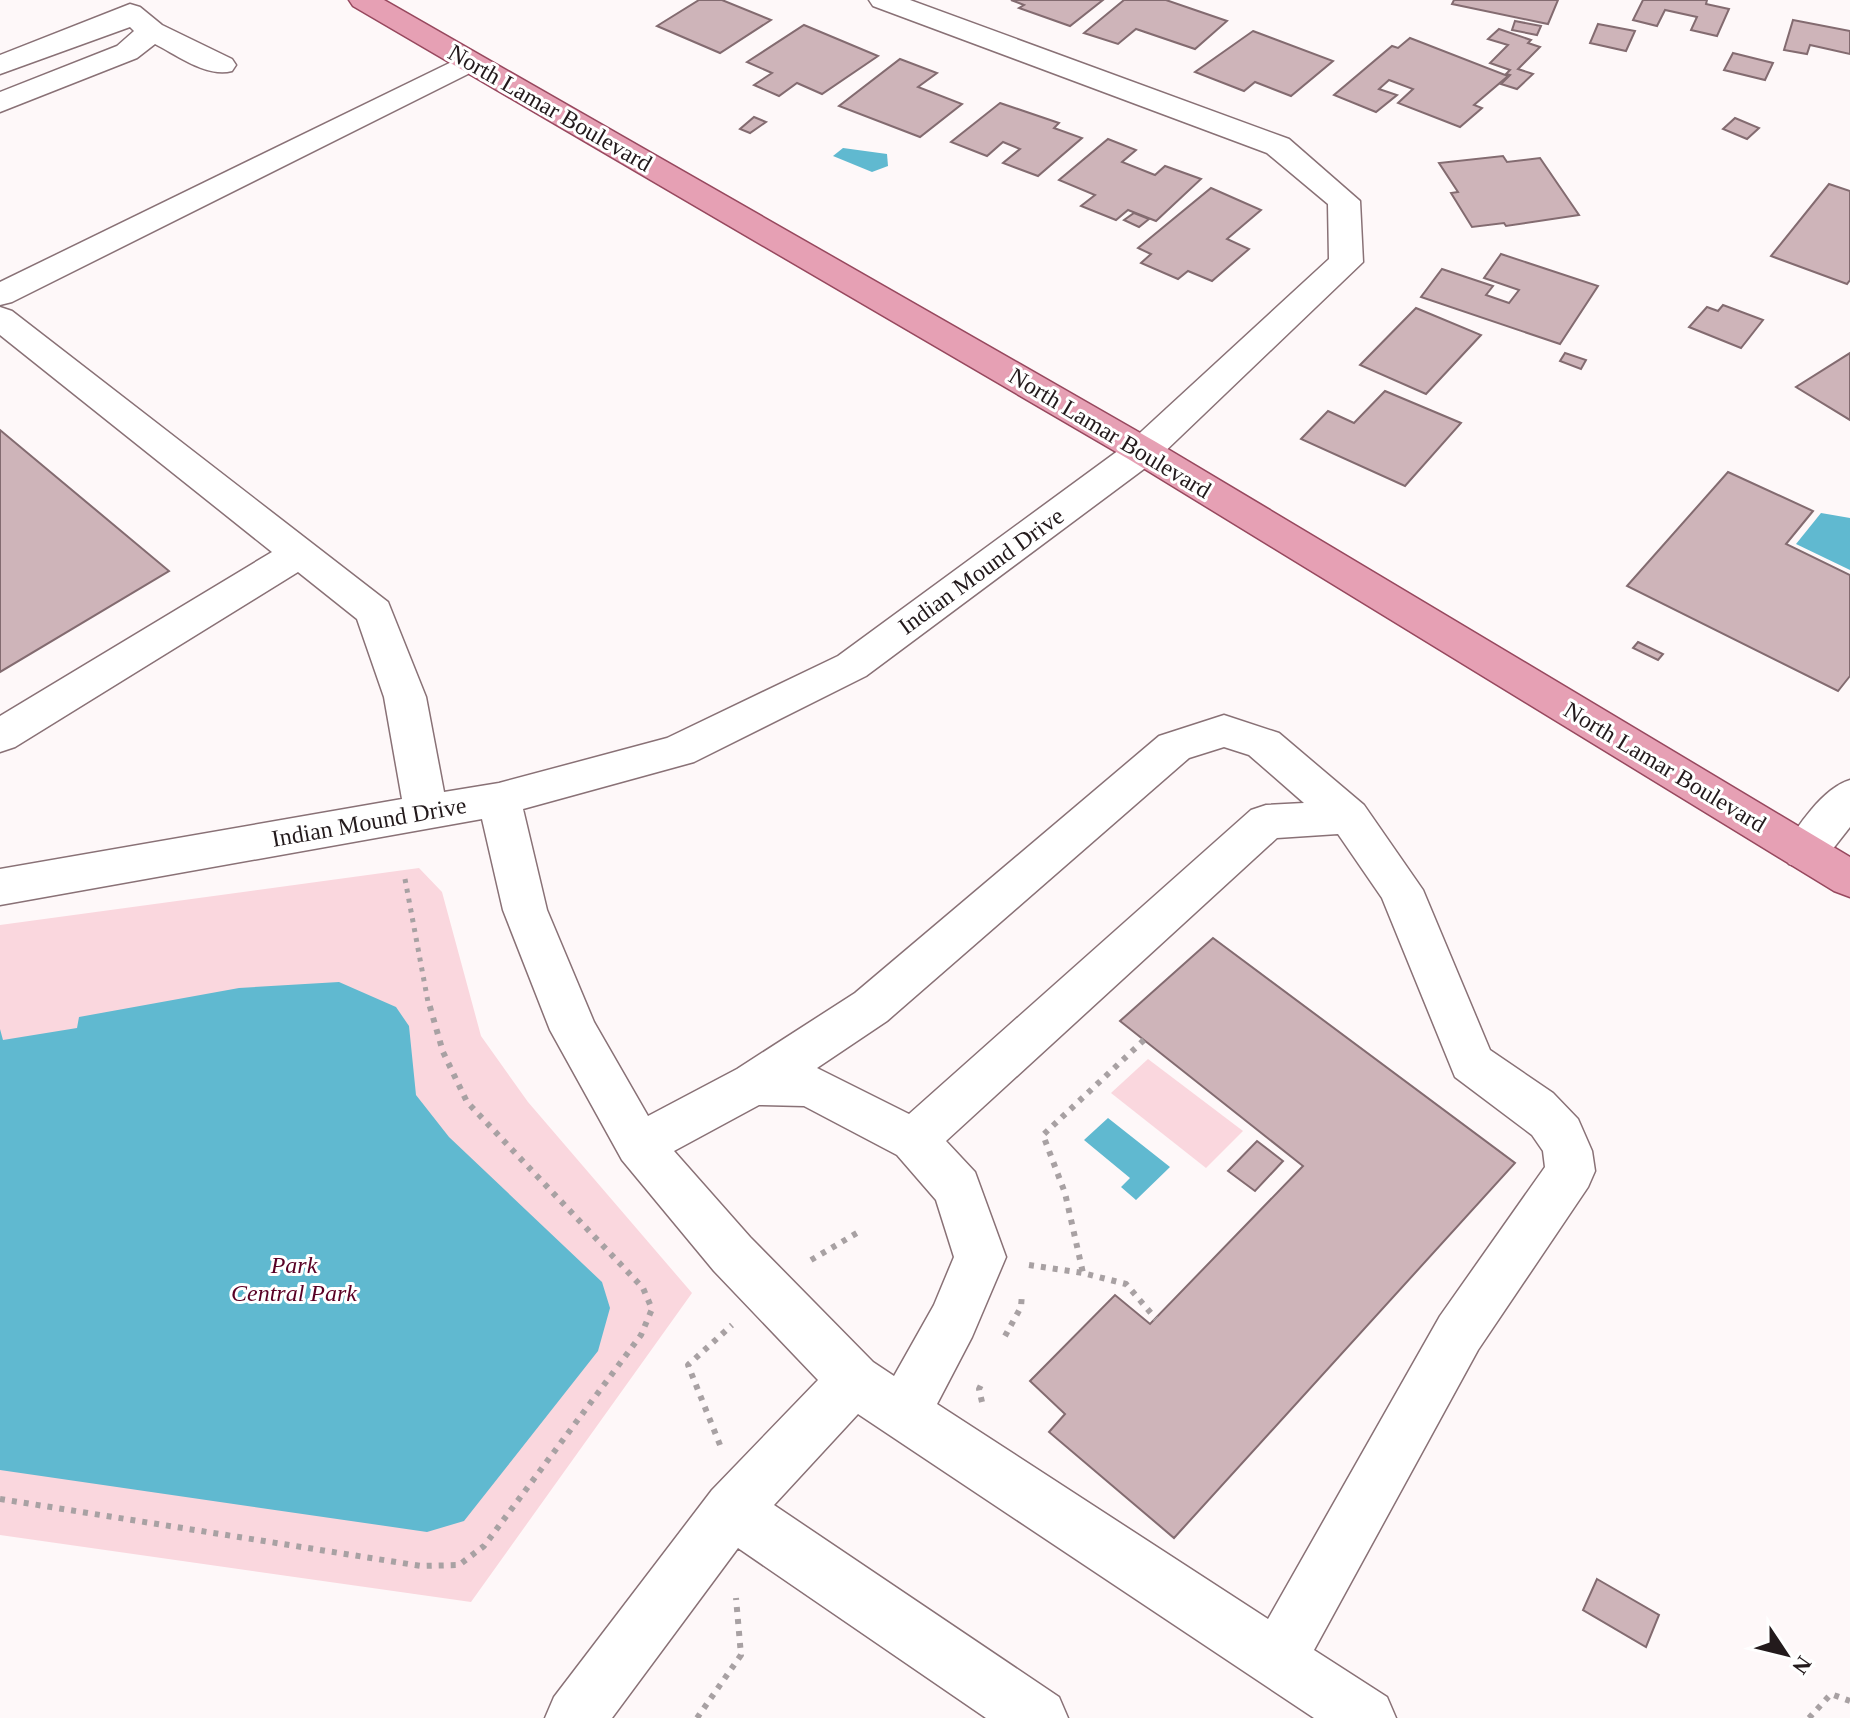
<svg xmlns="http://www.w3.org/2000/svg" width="1850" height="1718" viewBox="0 0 1850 1718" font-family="Georgia,serif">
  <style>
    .green { fill: #fad7de }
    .water { fill: #60b9d0 }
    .building { fill: #ceb4b9; stroke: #836b70; stroke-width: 2 }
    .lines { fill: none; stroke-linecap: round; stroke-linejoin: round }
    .minor-casing { stroke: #897176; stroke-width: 3 }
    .major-casing { stroke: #97485e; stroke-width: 3 }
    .path-far1 { stroke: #a8a1a3; stroke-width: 5; stroke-dasharray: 4 6; stroke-linecap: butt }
    .path { stroke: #a8a1a3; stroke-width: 6; stroke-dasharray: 5 7; stroke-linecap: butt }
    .minor { fill: #fff; fill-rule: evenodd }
    .major { fill: #e6a0b4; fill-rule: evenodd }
    .labels { text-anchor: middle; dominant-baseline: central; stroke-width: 6; stroke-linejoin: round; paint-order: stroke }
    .street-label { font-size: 24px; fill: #231a1c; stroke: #fff }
    .park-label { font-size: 24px; font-style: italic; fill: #590025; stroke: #fff }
  </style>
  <rect width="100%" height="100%" fill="#fef8f9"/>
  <g class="green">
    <path d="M419,868L442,892L481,1036L528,1102L692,1293L471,1602L0,1535V925Z"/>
    <path d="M1148,1059L1243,1131L1206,1168L1111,1093Z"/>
  </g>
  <g class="water">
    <path d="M843,148L887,154L888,166L872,172L833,156Z"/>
    <path d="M1821,513L1850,518V570L1796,544Z"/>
    <path d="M339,982L396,1007L409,1026L416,1095L449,1137L602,1282L610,1308L598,1351L464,1521L427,1532L0,1470V1029L3,1040L77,1028L79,1017L239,988Z"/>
    <path d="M1108,1118L1170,1167L1136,1200L1121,1187L1130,1178L1084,1140Z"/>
  </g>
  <g class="building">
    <path d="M699,0H722L771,20L720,53L657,26Z"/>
    <path d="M1011,0H1103L1070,26L1019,8L1024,5Z"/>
    <path d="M1124,0H1166L1227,21L1195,49L1136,29L1118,44L1084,33Z"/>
    <path d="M1454,0H1558L1548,24L1452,4Z"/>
    <path d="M1643,0H1707L1706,4L1729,9L1717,36L1691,30L1697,17L1665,10L1657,26L1633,20Z"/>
    <path d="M1793,20L1850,31V54L1810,45L1807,54L1784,50Z"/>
    <path d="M1515,21L1541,26L1537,35L1512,30Z"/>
    <path d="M1598,24L1635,31L1626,51L1590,43Z"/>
    <path d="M804,25L878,56L822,94L797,83L779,96L754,85L772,73L747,62Z"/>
    <path d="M1499,29L1531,40L1528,43L1540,47L1518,69L1533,74L1517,89L1501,84L1510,75L1506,74L1510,70L1490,63L1508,45L1488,39Z"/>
    <path d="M1253,31L1333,61L1291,96L1255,82L1244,91L1195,72Z"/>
    <path d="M1410,38L1508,76L1474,105L1482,108L1460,127L1398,103L1413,89L1389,80L1379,89L1397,95L1376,112L1334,95L1392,46L1398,48Z"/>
    <path d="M1733,53L1773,63L1765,80L1724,70Z"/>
    <path d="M900,59L937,73L918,87L962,104L920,137L839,106Z"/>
    <path d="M1000,103L1059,123L1054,128L1082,138L1038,176L1003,163L1020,149L1003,142L987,156L951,142Z"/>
    <path d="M754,117L766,122L750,133L740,129Z"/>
    <path d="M1735,118L1759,128L1747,139L1723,129Z"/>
    <path d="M1108,139L1136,150L1122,162L1155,175L1165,166L1201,179L1156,221L1128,210L1116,220L1081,206L1095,195L1059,180Z"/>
    <path d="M1503,156L1507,162L1540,158L1579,215L1506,226L1504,223L1472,227L1451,193L1458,192L1439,163Z"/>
    <path d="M1829,184L1850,191V280L1847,284L1771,256Z"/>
    <path d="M1211,188L1261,210L1227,239L1249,249L1212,281L1188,271L1178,279L1141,263L1151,254L1138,248Z"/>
    <path d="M1134,213L1149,219L1139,227L1124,220Z"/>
    <path d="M1501,254L1598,286L1560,344L1421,297L1442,269L1493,286L1486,295L1509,303L1519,290L1484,278Z"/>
    <path d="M1723,305L1763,320L1741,348L1689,327L1707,307L1718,311Z"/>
    <path d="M1416,308L1481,335L1426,394L1360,365Z"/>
    <path d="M1565,353L1586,360L1581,369L1560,361Z"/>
    <path d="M1850,353V420L1796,387Z"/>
    <path d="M1385,391L1461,423L1405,486L1301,439L1328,411L1354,423Z"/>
    <path d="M0,430L169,571L0,672Z"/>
    <path d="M1728,472L1813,511L1786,544L1850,575V676L1838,691L1627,586Z"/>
    <path d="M1638,642L1663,654L1658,660L1633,648Z"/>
    <path d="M1213,938L1515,1163L1174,1538L1049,1432L1065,1414L1030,1381L1115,1295L1150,1324L1303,1166L1120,1021Z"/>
    <path d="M1257,1141L1283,1161L1255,1191L1228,1171Z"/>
    <path d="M1597,1579L1659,1615L1646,1647L1583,1610Z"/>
  </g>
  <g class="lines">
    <defs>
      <g id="minor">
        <path d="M869,0H910L1289,139L1360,201L1363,262L1156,460L866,676L694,762L523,809L547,910L594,1022L648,1116L737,1069L855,993L1159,736L1224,715L1279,733L1364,805L1423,890L1490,1050L1553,1093L1578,1119L1592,1151L1595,1171L1588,1187L1478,1350L1314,1650L1387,1697L1396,1718H1314L858,1414L774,1505L1059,1697L1068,1718H986L738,1548L612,1718H545L554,1697L712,1490L818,1380L714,1271L622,1160L550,1030L503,910L482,819L0,905V869L402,799L384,697L357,619L298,572L15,747L0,752V716L272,552L0,335V307L12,311L388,602L426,697L444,792L499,783L667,738L838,656L1130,442L1329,259L1328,204L1267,153L873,6ZM1224,747L1249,755L1304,803L1266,805L1251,810L909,1114L817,1068L887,1021L1189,758ZM1338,834L1382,898L1455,1077L1532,1135L1543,1151L1545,1167L1440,1316L1268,1619L937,1404L972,1337L1006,1257L975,1172L946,1141L1277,838ZM759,1105L804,1106L897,1155L936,1200L954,1257L934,1305L894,1376L873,1362L750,1237L674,1151Z"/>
        <path d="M130,4L140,7L162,25L232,59L236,65L232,71C207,78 177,55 155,44L137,58L0,112V92L117,46L134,31L130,27L0,74V55Z"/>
        <path d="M470,53L480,56L485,62L480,68L12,302L0,305V282Z"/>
        <path d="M1850,780V827L1821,864L1805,869L1789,864L1783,852C1796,827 1823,788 1850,780Z"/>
      </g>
      <path id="major" d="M349,0H384L1156,442L1850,857V897L1834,891L1130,460L353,6Z"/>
    </defs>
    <use href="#minor" class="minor-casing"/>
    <use href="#major" class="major-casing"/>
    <path class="path-far1" d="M405,879L428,1002"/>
    <g class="path">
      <path d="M1144,1040L1043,1135L1065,1193L1083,1273L1126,1284L1156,1319"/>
      <path d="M811,1260L862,1230"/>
      <path d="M1029,1265L1083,1273"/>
      <path d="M1005,1336L1021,1307L1022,1294"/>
      <path d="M982,1402L979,1389L983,1381"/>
      <path d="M720,1445L688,1365L732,1325"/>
      <path d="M0,1499L421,1566L459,1565L484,1546L641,1335L652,1309L643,1288L467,1102L443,1052L428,1000"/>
      <path d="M697,1718L741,1655L736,1598"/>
      <path d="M1809,1718L1831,1694L1850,1701"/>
    </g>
    <use href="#minor" class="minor"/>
    <use href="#major" class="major"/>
  </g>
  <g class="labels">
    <g class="street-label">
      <text transform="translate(550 108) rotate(30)">North Lamar Boulevard</text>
      <text transform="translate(1110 433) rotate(31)">North Lamar Boulevard</text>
      <text transform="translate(981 571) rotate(-36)">Indian Mound Drive</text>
      <text transform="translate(1665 767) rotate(31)">North Lamar Boulevard</text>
      <text transform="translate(369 822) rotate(-10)">Indian Mound Drive</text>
    </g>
    <g class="park-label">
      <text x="294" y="1265">Park<tspan x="294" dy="28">Central Park</tspan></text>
    </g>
  </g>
  <g transform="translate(1786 1654) rotate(125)" stroke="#ffffff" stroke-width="6" paint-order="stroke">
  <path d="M0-6L14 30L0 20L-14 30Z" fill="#231a1c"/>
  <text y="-12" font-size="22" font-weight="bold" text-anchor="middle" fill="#231a1c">N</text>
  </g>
</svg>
